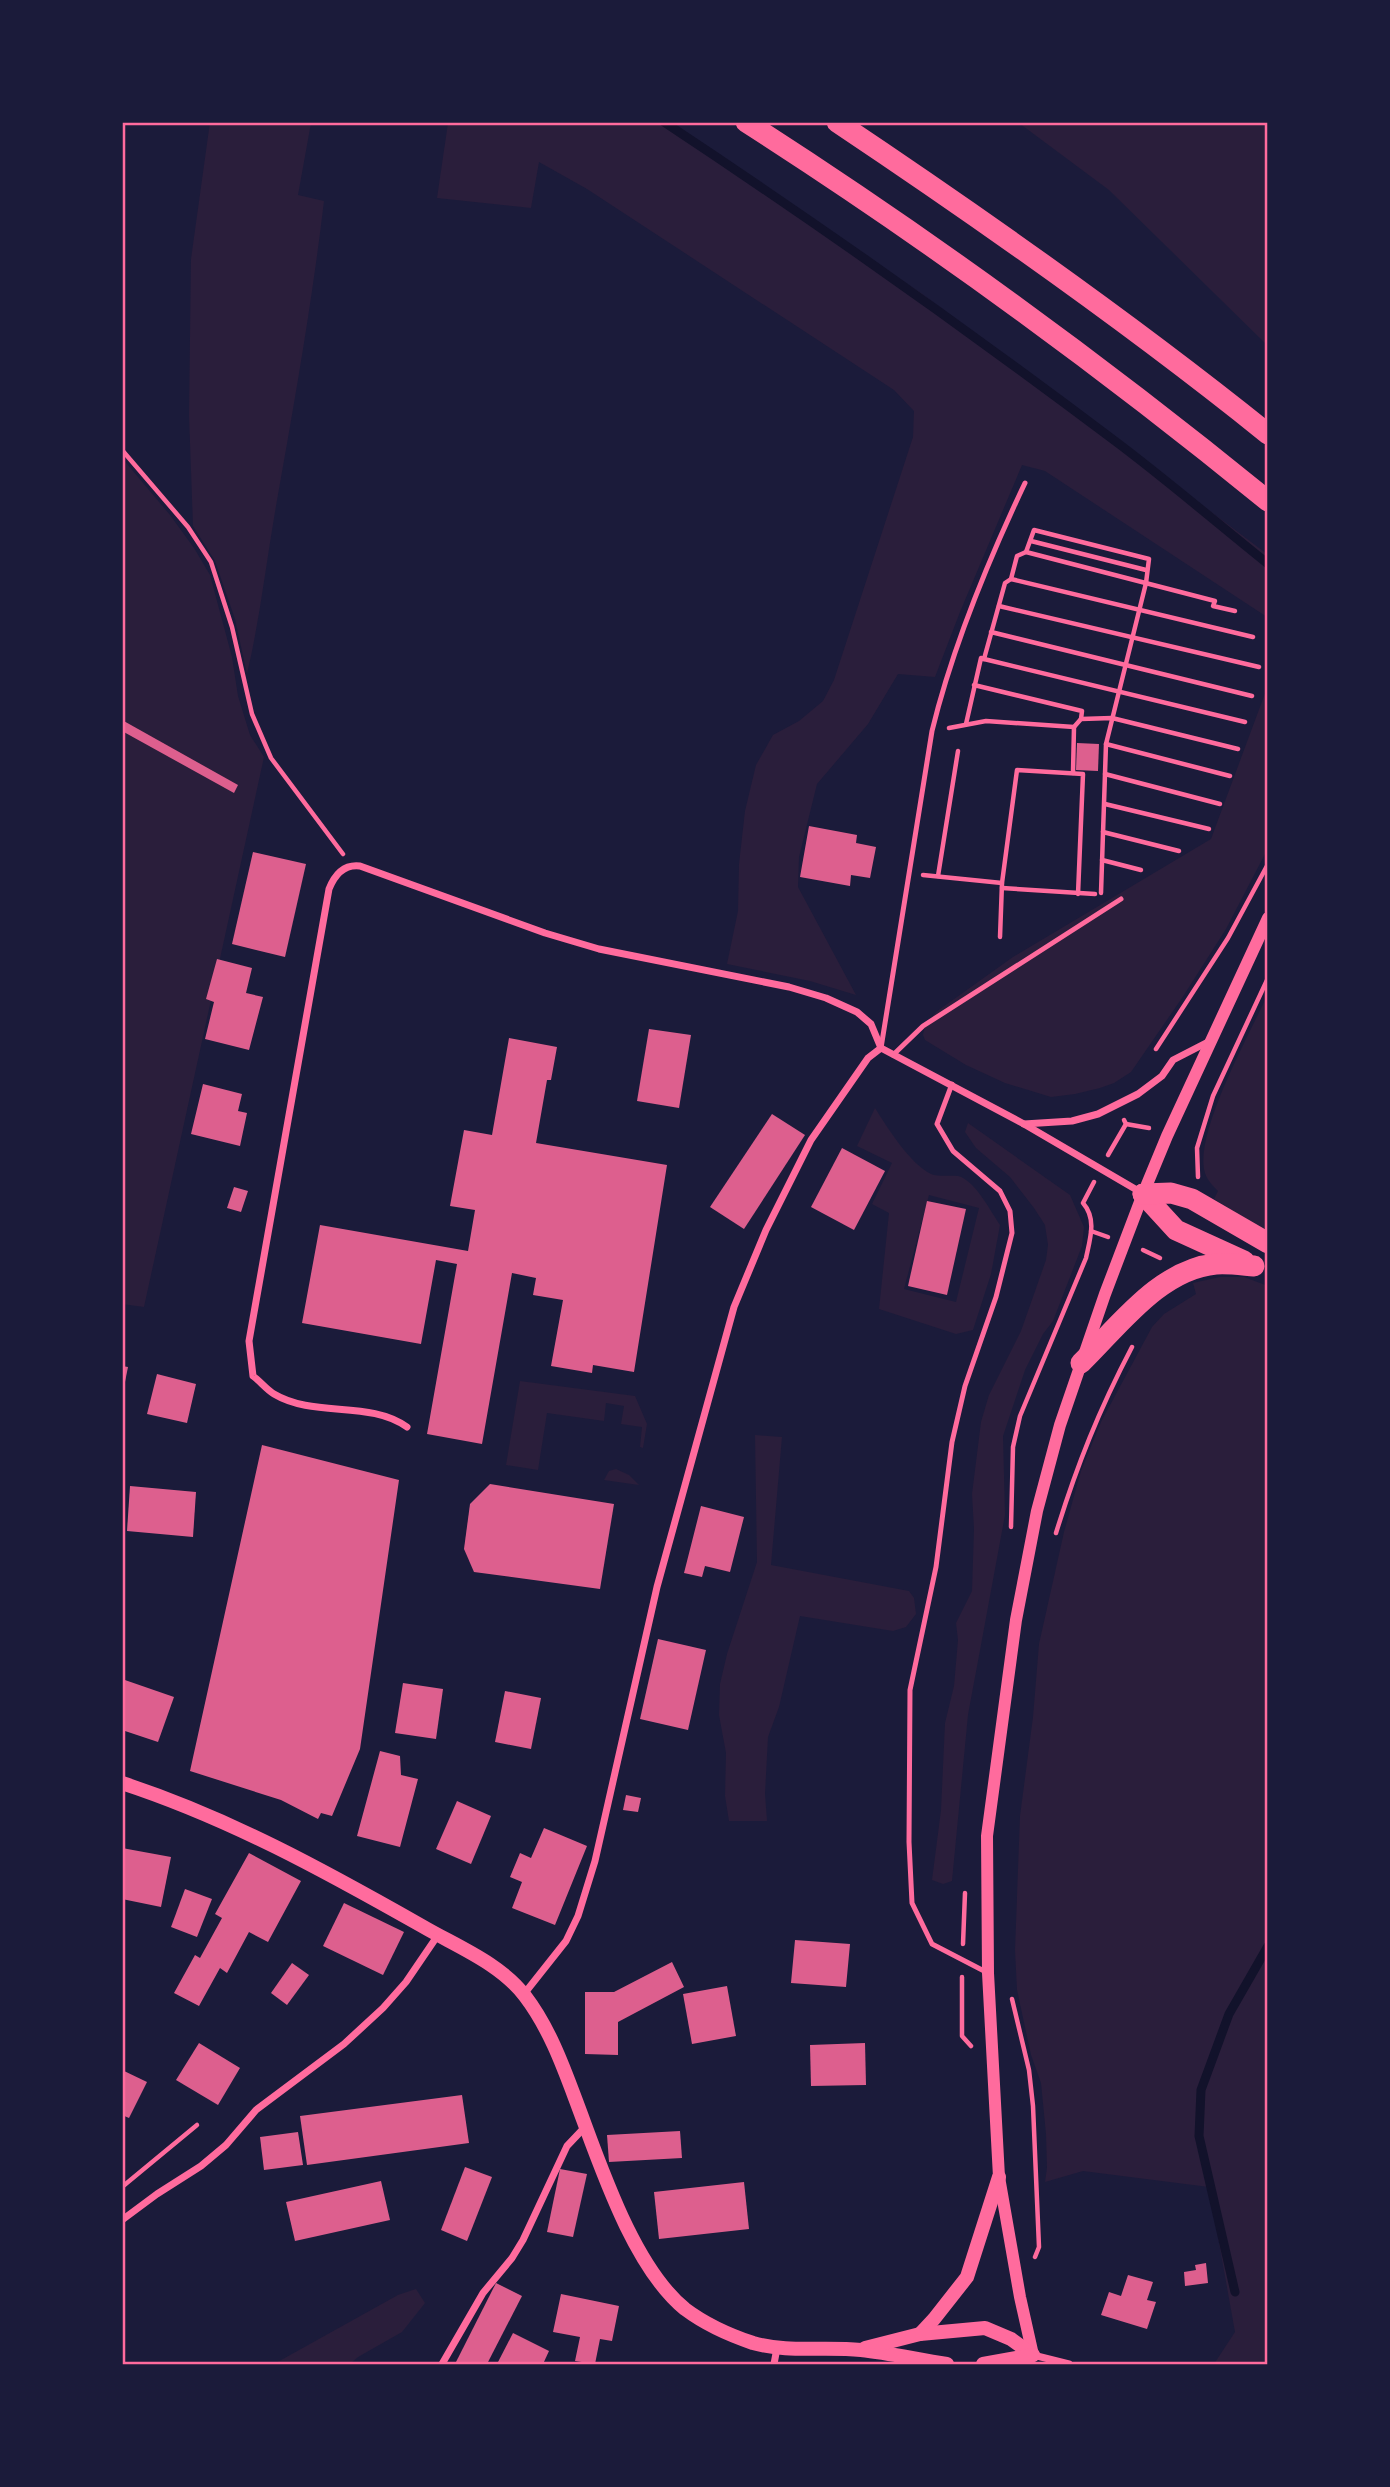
<svg xmlns="http://www.w3.org/2000/svg" width="1390" height="2487" viewBox="0 0 1390 2487" font-family="'Asap Condensed',sans-serif">
  <style>
    .green { fill: #2a1e3b; fill-rule: evenodd }
    .lines { fill: none; stroke-linecap: round; stroke-linejoin: round }
    .stream { stroke: #12122b; stroke-width: 9 }
    .building { fill: #dd5f8e }
    .path { stroke: #ff6b9d; stroke-width: 4.5 }
    .service { stroke: #ff6b9d; stroke-width: 5 }
    .minor { stroke: #ff6b9d; stroke-width: 7 }
    .tertiary { stroke: #ff6b9d; stroke-width: 12 }
    .secondary { stroke: #ff6b9d; stroke-width: 14 }
    .motorway { stroke: #ff6b9d; stroke-width: 21 }
    .neatline { fill: none; stroke: #ff6b9d; stroke-width: 2.5 }
  </style>
  <rect width="100%" height="100%" fill="#1b1b3a"/>
  <g class="green">
    <path d="M210,122L311,123L298,195L324,201C312,303 294,405 276,506C266,563 260,619 247,674L235,619L215,561L193,526L189,415L191,259Z"/>
    <path d="M448,123H661L921,293L1267,554V627V617L1045,471L1022,465L960,612L935,677L898,674L868,724L817,784L799,857L798,887L856,995L810,981L727,964L738,911L739,864L745,811L756,765L773,735L799,721L823,701L834,680L913,437L914,411L894,390L587,189L539,162L531,208L437,198Z"/>
    <path d="M1019,123H1267V345L1109,190Z"/>
    <path d="M122,458L170,515L194,548L210,575L232,657L238,696L250,735L264,757L144,1307L122,1304Z"/>
    <path d="M1267,688V850L1226,929L1182,998L1131,1072L1114,1083L1100,1088L1075,1094L1051,1097L1005,1083L966,1065L925,1040L923,1035L925,1026L936,1012L1013,957L1211,839Z"/>
    <path d="M1267,996V1232L1214,1199L1218,1191C1213,1186 1207,1180 1205,1173C1193,1135 1250,1033 1267,996Z"/>
    <path d="M875,1108C887,1127 910,1164 931,1174C939,1177 950,1175 958,1176C975,1180 991,1212 1000,1225L991,1274L973,1330L956,1334L879,1309L889,1213L872,1204L892,1163L857,1146ZM929,1195L979,1208L956,1302L904,1289Z"/>
    <path d="M968,1123L1070,1195L1084,1227L1082,1246L1053,1321L1043,1334L1025,1370L1003,1436L1005,1515L968,1715L952,1881L943,1884L932,1880L941,1810L945,1723L954,1686L958,1640L956,1623L972,1591L974,1529L972,1494L981,1422L989,1395L1021,1331L1046,1260L1048,1245L1045,1225L1034,1208L1010,1177L976,1148L965,1132Z"/>
    <path d="M1220,1277H1244L1268,1286L1267,2364H1214L1235,2332L1209,2187L1083,2171L1045,2182L1047,2168L1046,2134L1041,2083L1031,2055L1017,1990L1015,1950L1020,1816L1033,1717L1039,1644L1064,1532L1081,1471L1101,1422L1152,1327L1164,1314L1196,1294L1193,1283Z"/>
    <path d="M520,1381L635,1396L647,1424L643,1448L640,1447L642,1427L621,1424L624,1406L606,1403L604,1421L547,1413L538,1470L506,1465Z"/>
    <path d="M755,1435L782,1437L771,1565L909,1591L914,1598L916,1614L906,1627L893,1631L800,1616L779,1707L768,1737L765,1794L767,1821H729L725,1796L726,1753L719,1715L720,1684L727,1654L757,1562Z"/>
    <path d="M616,1469L629,1475L639,1485L604,1480L609,1471Z"/>
    <path d="M416,2289L425,2303L402,2332L358,2357L350,2364H274L398,2295Z"/>
  </g>
  <g class="lines">
    <g class="stream">
      <path d="M664,122C818,224 968,330 1115,441C1167,480 1217,523 1268,564"/>
      <path d="M1235,2292L1199,2136L1201,2090L1229,2014L1268,1946"/>
    </g>
  </g>
  <g class="building">
    <path d="M122,720L238,785L234,793L122,731Z"/>
    <path d="M1077,743L1099,744L1098,771L1076,770Z"/>
    <path d="M809,826L857,835L856,843L876,847L870,878L851,875L850,886L800,877Z"/>
    <path d="M253,852L306,864L285,957L232,944Z"/>
    <path d="M217,959L252,968L246,993L263,997L249,1050L205,1039L214,1002L206,999Z"/>
    <path d="M649,1029L691,1035L679,1108L637,1101Z"/>
    <path d="M509,1038L557,1047L551,1080H547L536,1143L667,1165L634,1372L593,1365L592,1373L551,1366L563,1300L533,1295L536,1278L512,1273L482,1444L427,1434L457,1264L436,1260L421,1344L302,1323L320,1225L468,1251L475,1210L450,1206L464,1130L492,1135Z"/>
    <path d="M203,1084L242,1094L238,1111L247,1113L240,1146L191,1134Z"/>
    <path d="M772,1114L805,1135L744,1229L710,1207Z"/>
    <path d="M842,1148L885,1171L854,1230L811,1207Z"/>
    <path d="M234,1187L248,1191L241,1212L227,1208Z"/>
    <path d="M927,1201L966,1209L947,1295L908,1286Z"/>
    <path d="M122,1366L128,1367L124,1387H122Z"/>
    <path d="M157,1374L196,1384L187,1423L147,1414Z"/>
    <path d="M262,1445L399,1480L360,1749L332,1816L321,1813L318,1819L281,1800L190,1771Z"/>
    <path d="M490,1484L614,1504L600,1589L474,1572L464,1549L470,1504Z"/>
    <path d="M130,1486L196,1492L193,1537L127,1531Z"/>
    <path d="M701,1506L744,1517L730,1572L705,1566L702,1577L684,1573Z"/>
    <path d="M658,1639L706,1650L688,1730L640,1719Z"/>
    <path d="M122,1679L174,1697L158,1742L122,1730Z"/>
    <path d="M403,1683L443,1689L436,1739L395,1733Z"/>
    <path d="M505,1691L541,1698L531,1749L495,1742Z"/>
    <path d="M380,1751L400,1756L401,1775L418,1779L400,1847L357,1836Z"/>
    <path d="M626,1795L641,1798L638,1812L623,1810Z"/>
    <path d="M457,1801L491,1816L471,1864L436,1849Z"/>
    <path d="M544,1828L587,1846L555,1925L512,1908L522,1882L510,1877L520,1853L531,1858Z"/>
    <path d="M122,1848L171,1857L161,1907L122,1899Z"/>
    <path d="M249,1853L301,1881L268,1942L249,1932L227,1973L220,1968L199,2006L174,1993L195,1955L200,1958L222,1918L215,1914Z"/>
    <path d="M185,1889L212,1899L197,1937L171,1927Z"/>
    <path d="M344,1903L404,1932L383,1975L323,1946Z"/>
    <path d="M795,1940L850,1944L846,1987L791,1983Z"/>
    <path d="M672,1962L684,1987L618,2022V2055L585,2054V1992H614Z"/>
    <path d="M292,1963L309,1975L287,2005L271,1993Z"/>
    <path d="M727,1986L736,2036L692,2044L683,1994Z"/>
    <path d="M199,2043L240,2068L218,2105L176,2080Z"/>
    <path d="M865,2043L866,2085L811,2086L810,2045Z"/>
    <path d="M122,2070L147,2082L129,2118L122,2115Z"/>
    <path d="M462,2095L469,2143L307,2165L300,2116Z"/>
    <path d="M680,2131L682,2158L609,2162L607,2135Z"/>
    <path d="M298,2132L303,2165L264,2170L260,2137Z"/>
    <path d="M465,2167L492,2177L467,2241L441,2230Z"/>
    <path d="M560,2169L587,2174L573,2237L547,2232Z"/>
    <path d="M381,2181L390,2220L295,2241L286,2202Z"/>
    <path d="M744,2182L749,2229L659,2239L654,2192Z"/>
    <path d="M1206,2263L1208,2283L1185,2286L1184,2272L1196,2270L1195,2265Z"/>
    <path d="M1128,2275L1153,2282L1147,2300L1156,2302L1147,2329L1101,2315L1109,2292L1121,2296Z"/>
    <path d="M496,2283L522,2296L487,2364H455Z"/>
    <path d="M561,2294L619,2306L612,2341L600,2339L595,2364L575,2361L580,2337L553,2332Z"/>
    <path d="M513,2333L549,2351L543,2364H497Z"/>
  </g>
  <g class="lines">
    <g class="path">
      <path d="M122,450L188,527L211,562L232,627L252,714L271,758L343,854"/>
      <path d="M1031,541L1146,570"/>
      <path d="M1026,552L1215,601L1213,606L1235,611"/>
      <path d="M1011,579L1253,637"/>
      <path d="M999,606L1259,667"/>
      <path d="M991,632L1252,696"/>
      <path d="M984,659L1245,722"/>
      <path d="M974,685L1082,711L1081,719"/>
      <path d="M966,724L981,658L984,659L1005,583L1011,579L1017,556L1026,552L1034,530L1149,559L1146,583L1106,744L1101,893"/>
      <path d="M949,728L986,721L1074,727L1081,719L1112,718L1238,749"/>
      <path d="M1106,744L1230,776"/>
      <path d="M1073,773L1074,727"/>
      <path d="M1105,774L1220,804"/>
      <path d="M1105,804L1209,829"/>
      <path d="M1103,832L1179,851"/>
      <path d="M1102,860L1141,870"/>
      <path d="M923,875L1002,883"/>
      <path d="M938,876L958,751"/>
      <path d="M1002,888L1095,894"/>
      <path d="M1000,937L1002,883L1017,770L1083,774L1078,894"/>
      <path d="M1156,1049L1228,938L1268,864"/>
      <path d="M1126,1124L1149,1128"/>
      <path d="M1108,1155L1126,1124L1124,1120"/>
      <path d="M1198,1177L1197,1148L1213,1096L1268,978"/>
      <path d="M1091,1231L1108,1237"/>
      <path d="M1143,1250L1160,1258"/>
      <path d="M1011,1527L1013,1447L1020,1416L1086,1258C1090,1239 1097,1219 1083,1203L1094,1182"/>
      <path d="M1056,1533C1077,1465 1099,1410 1132,1347"/>
      <path d="M963,1944L965,1893"/>
      <path d="M962,1977V2036L971,2046"/>
      <path d="M1012,1999L1029,2070L1033,2106L1039,2247L1035,2257"/>
      <path d="M122,2187L197,2125"/>
    </g>
    <g class="service">
      <path d="M881,1048L932,731C953,645 987,563 1025,483"/>
      <path d="M893,1055L923,1026L1121,899"/>
      <path d="M952,1084L937,1124L953,1151L1000,1191L1010,1211L1012,1233L996,1297L965,1386L952,1442L936,1567L910,1690L909,1842L912,1903L932,1944L986,1972"/>
    </g>
    <g class="minor">
      <path d="M881,1048L1024,1124L1142,1193"/>
      <path d="M1024,1124L1072,1121L1098,1114L1138,1094L1162,1076L1173,1060L1208,1042"/>
      <path d="M407,1427C370,1400 314,1418 274,1394C266,1389 260,1381 253,1376L249,1341L329,889C335,874 344,864 360,866L545,933L599,949L789,987L826,998L857,1012L871,1024L881,1048"/>
      <path d="M524,1994L566,1941L578,1916L595,1861L657,1587L734,1307L766,1230L811,1140L868,1058L881,1048"/>
      <path d="M122,2220L157,2194L201,2166L226,2145L256,2110L344,2044L383,2008L406,1982L438,1935"/>
      <path d="M1033,2355L1069,2364"/>
      <path d="M442,2364L483,2293L512,2258L523,2240L567,2146L585,2127"/>
      <path d="M774,2364L777,2348"/>
    </g>
    <path class="tertiary" d="M1033,2355L1020,2297L999,2177L988,1973L987,1836L1016,1620L1037,1511L1060,1425L1105,1294L1143,1194L1167,1136L1268,918"/>
    <g class="secondary">
      <path d="M122,1783C229,1818 325,1871 422,1926C456,1946 500,1963 525,1996C548,2026 562,2063 575,2098C599,2161 632,2266 685,2309C705,2324 729,2335 753,2343C788,2353 825,2346 861,2350C890,2353 919,2360 947,2364"/>
      <path d="M920,2334L934,2319L967,2277L999,2177"/>
      <path d="M865,2348L920,2334L985,2328L1011,2339L1033,2355"/>
      <path d="M983,2364L1033,2355"/>
    </g>
    <g class="motorway">
      <path d="M746,122C927,238 1101,365 1268,501"/>
      <path d="M837,122C985,221 1130,323 1268,434"/>
      <path d="M1143,1194L1176,1230L1244,1261"/>
      <path d="M1143,1194L1171,1193L1192,1199L1268,1243"/>
      <path d="M1081,1363C1119,1326 1160,1269 1216,1264C1228,1263 1242,1265 1254,1266"/>
    </g>
  </g>
  <rect width="1390" height="2487" fill="none" stroke="#1b1b3a" stroke-width="248"/>
  <rect x="124" y="124" width="1142" height="2239" class="neatline"/>
</svg>
